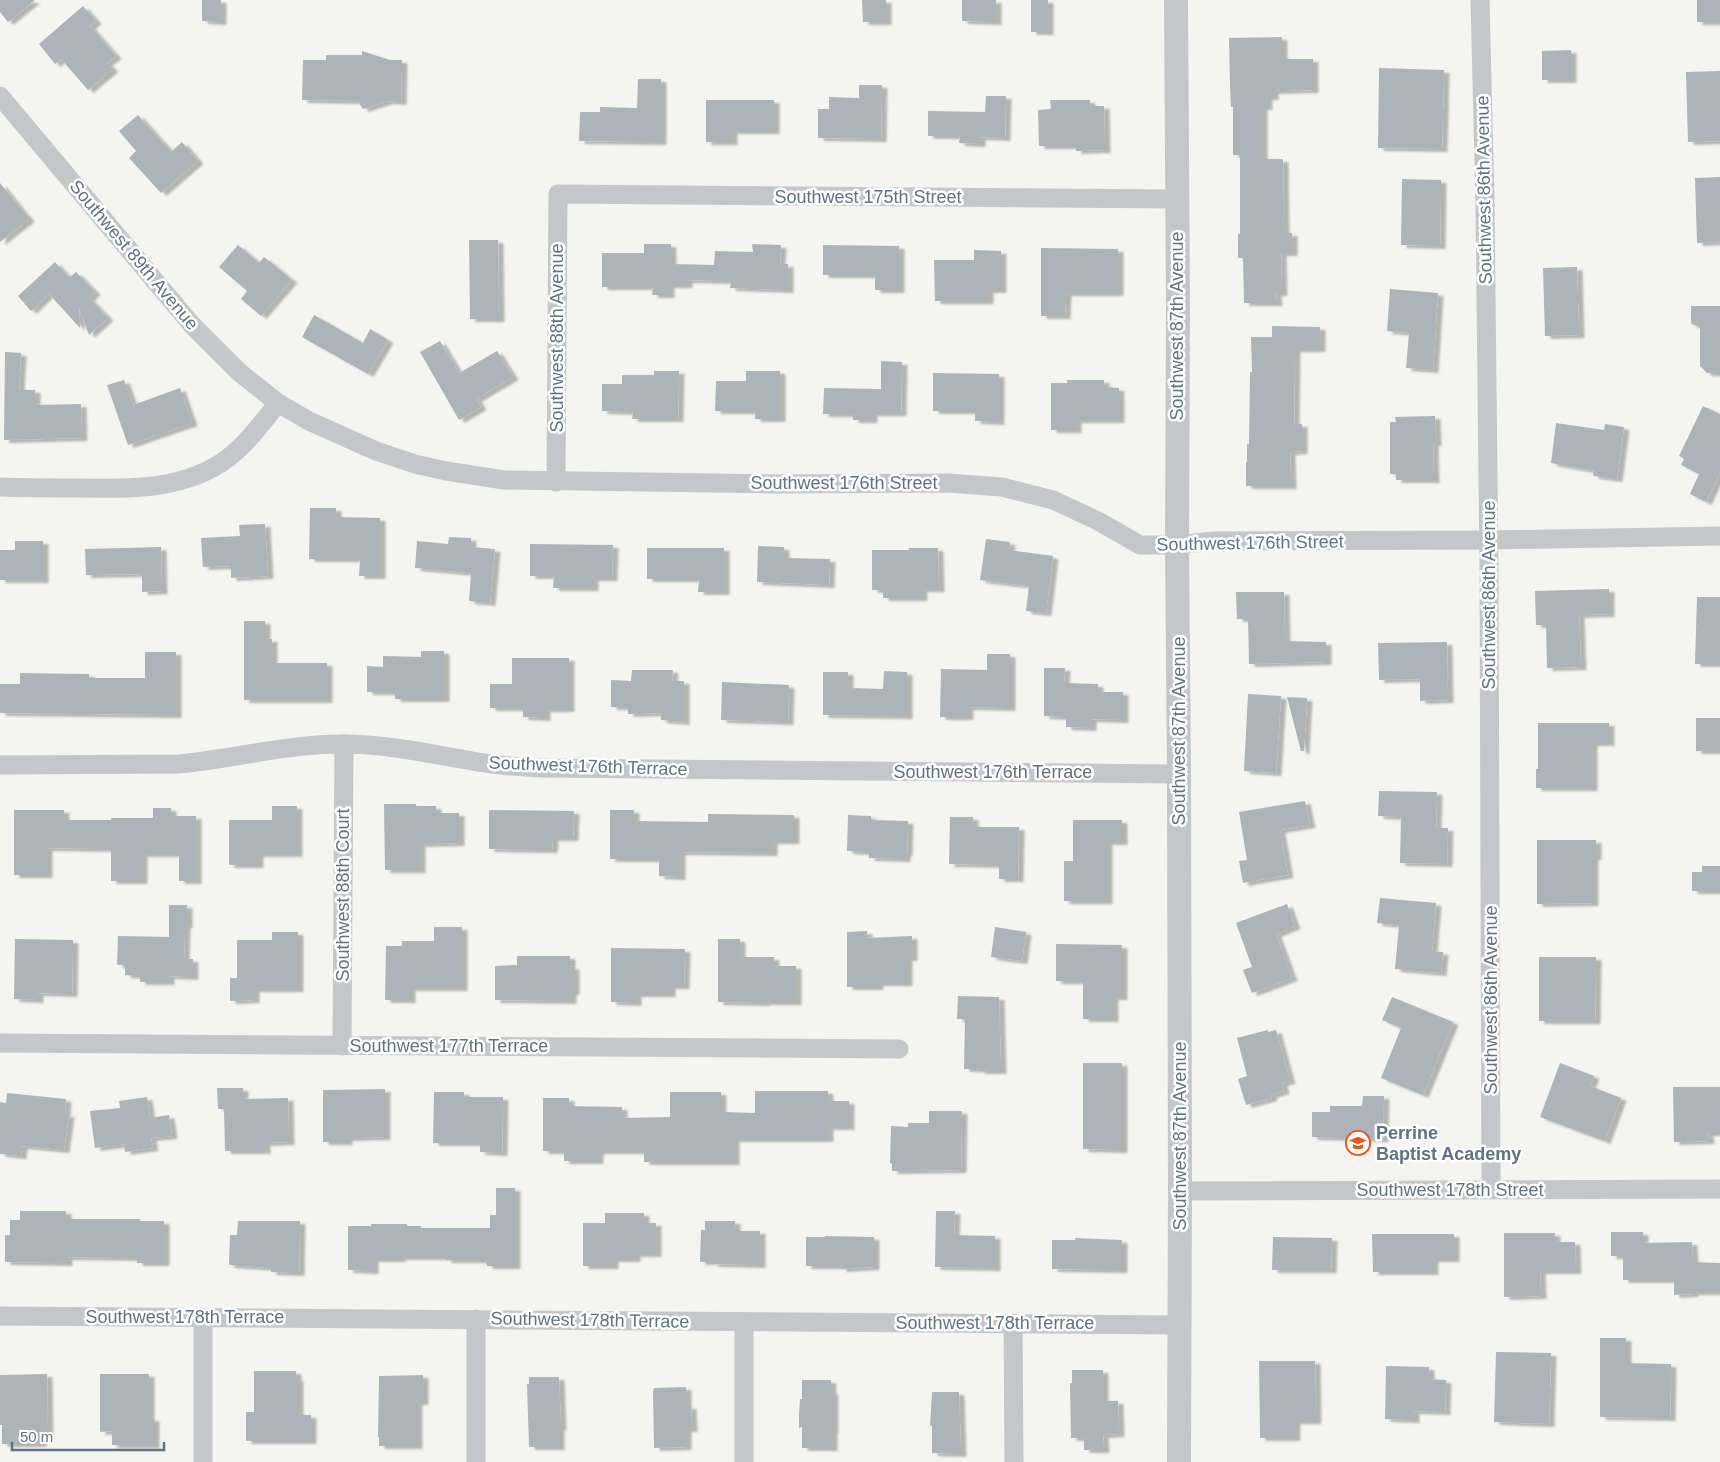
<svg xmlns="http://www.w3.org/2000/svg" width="1720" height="1462" viewBox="0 0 1720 1462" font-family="Helvetica,sans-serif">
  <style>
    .building { fill: #acb3b9; filter: url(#shadow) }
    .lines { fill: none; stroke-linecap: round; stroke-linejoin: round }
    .minor { stroke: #c3c7ca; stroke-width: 19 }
    .tertiary { stroke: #c3c7ca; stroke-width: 24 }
    .labels { text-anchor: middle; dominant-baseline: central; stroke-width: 5; stroke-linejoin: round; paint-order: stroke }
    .street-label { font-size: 18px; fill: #617283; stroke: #fff }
    .poi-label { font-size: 18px; font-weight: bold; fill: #617283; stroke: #fff; text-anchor: start }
  </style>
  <defs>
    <filter id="shadow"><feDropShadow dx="5.5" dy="3" stdDeviation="1" flood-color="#0004"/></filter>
  </defs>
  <rect width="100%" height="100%" fill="#f4f5f0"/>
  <g class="building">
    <path d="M0,0H35L8,22L0,12Z"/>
    <path d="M202,0H221V22L202,21Z"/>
    <path d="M862,0H886V22H863Z"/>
    <path d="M962,0H996V22L962,21Z"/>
    <rect x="1031" y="0" width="17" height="32"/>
    <rect x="1697" y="0" width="23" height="22"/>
    <path d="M83,6L96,21L90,26L116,56L107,63L113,69L88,90L61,59L55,64L39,44Z"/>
    <path d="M1282,37V59H1313V90L1273,91V97H1267V107H1262V159H1283L1284,233H1292V253H1281L1282,293H1276L1277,303H1244L1243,258H1238V234H1240V155H1233V107H1231L1230,85L1229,38Z"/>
    <path d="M1571,50V80H1542V51Z"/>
    <path d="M362,51L390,60H402L401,102L388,101L363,109L358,101L302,100L303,60H326V55H362Z"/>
    <path d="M1379,68L1444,70L1442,149L1378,148Z"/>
    <path d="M1720,71V141L1688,142L1686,72Z"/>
    <path d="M638,79H661V142L579,141L580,112H600V107L637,108Z"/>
    <path d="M859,85H882L881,139L818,138V109H829V97L859,98Z"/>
    <path d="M986,96H1006L1005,138L980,137V144L959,143L960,136H928V111L985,112Z"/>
    <path d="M706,100H774V131H732V142H706Z"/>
    <path d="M1050,100H1090V106H1104L1105,150L1076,151V146H1039L1038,110L1051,109Z"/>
    <path d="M138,115L171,152L182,142L198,161L161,193L129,158L136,151L119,131Z"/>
    <path d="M1720,177V242L1697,243L1695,178Z"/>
    <path d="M1402,179L1441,180L1440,246L1401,245Z"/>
    <path d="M0,183L29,219L0,242Z"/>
    <path d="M469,240H498L499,319H470Z"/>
    <path d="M644,244H671V264L714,265L715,251L753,252L752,244L781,245L780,264H788V290L730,288L731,281L687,280V285H669V295H652L653,287H602V253H644Z"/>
    <path d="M238,245L259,263L264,257L292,280L261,316L241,299L247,291L219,267Z"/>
    <path d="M823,245L899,246V290H875V275H823Z"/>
    <path d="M1041,248L1118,249V293H1066L1065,316H1041Z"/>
    <path d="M974,250L1001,251V290H988V301H935L934,260H974Z"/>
    <path d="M55,262L68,277L67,274L70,277L76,272L95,292L89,298L108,318L89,335L79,308L80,328L49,294L31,311L18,296Z"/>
    <path d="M1577,267L1579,335L1545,336L1543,268Z"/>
    <path d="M1390,289L1438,293L1433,370L1406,368L1409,333L1387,331Z"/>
    <path d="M1691,306H1720V373H1707L1700,366V327L1691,324Z"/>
    <path d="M314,315L363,343L370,329L388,340L368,374L302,337Z"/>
    <path d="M1272,326L1320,327V349H1295L1294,424H1302V451L1290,452L1291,486H1246V462H1247V444H1249L1250,372H1252L1251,337H1272Z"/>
    <path d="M440,341L459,373L497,351L513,377L476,399L481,407L459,420L420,352Z"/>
    <path d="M5,352L21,353L19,390H35V405L81,404L82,438L4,440Z"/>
    <path d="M881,361L902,362L901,413H872V420H853V414H823L824,388L881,389Z"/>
    <path d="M654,371H679L678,419H632L633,412L602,411V384H622V375H654Z"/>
    <path d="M746,371H780V419H755V411H715L716,381H746Z"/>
    <path d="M933,373L999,374V422L975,421V411H933Z"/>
    <path d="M124,380L133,405L180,388L192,423L128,445L107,385Z"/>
    <path d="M1067,380H1104L1105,387L1119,388V420H1076V430H1051V383H1067Z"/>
    <path d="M1703,406L1720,414V473L1706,502L1690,494L1699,474L1681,465L1684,459L1679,456Z"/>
    <path d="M1435,416L1436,443H1433L1434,480H1396V474H1390V422H1396L1395,417Z"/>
    <path d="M1556,423L1604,430L1605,424L1624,427L1617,479L1593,476L1594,471L1551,463Z"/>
    <path d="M310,508H336V517L380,518V576H359L360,559H309Z"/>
    <path d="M265,524L268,576L231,578V566L203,567L201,538L240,536L239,525Z"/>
    <path d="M449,537L471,538V547L495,549L490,603L469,601L471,573L415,568L417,541L448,544Z"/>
    <path d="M986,539L1010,542L1009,550L1053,556L1046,613L1026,611L1029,586L980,580Z"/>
    <path d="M15,541H43V580H0V550H15Z"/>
    <path d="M530,544L613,545L612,578H593V588H553L554,576H530Z"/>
    <path d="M758,546L784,547V558L830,559L829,585L757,582Z"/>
    <path d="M161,547L162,591L142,592V574L86,575L85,549Z"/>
    <path d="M647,548H724V592H698L699,579H647Z"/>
    <path d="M909,548H938L939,589H922V598H883V590H872V550H909Z"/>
    <path d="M1609,589V614L1579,615L1581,667L1547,668L1546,625H1536L1535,591Z"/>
    <path d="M1236,592H1284L1285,641L1326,642V662L1249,664L1248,619H1237Z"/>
    <path d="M1697,597H1720V664H1695Z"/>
    <path d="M244,621H265V639H272V663H327V700H244Z"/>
    <path d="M1447,642L1448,700L1420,701V679L1379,680L1378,643Z"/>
    <path d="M421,651H444V699H395V692H367V666L383,667V656L421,657Z"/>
    <path d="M145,652H176V715L0,713V684H20V673L89,674V678H145Z"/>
    <path d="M987,654H1010V708L968,707V717H940L941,669L987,670Z"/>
    <path d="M512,658H569V709H545V718L523,717V708H490V684H512Z"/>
    <path d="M1044,668H1065L1064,683L1098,684V692H1123V720L1091,719V728L1066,727V717L1044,716Z"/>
    <path d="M632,670H673L672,681H684V722L661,720V713L628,714V707H611V680L631,681Z"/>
    <path d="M884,671L907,672V716L823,715V672H848V688L883,689Z"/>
    <path d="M722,682L789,685L788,722L721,720Z"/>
    <path d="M1248,694L1281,696L1276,773L1244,771Z"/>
    <path d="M1287,697L1307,698L1304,751H1301Z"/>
    <rect x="1696" y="718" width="24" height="33"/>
    <path d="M1538,723H1609V743H1592V788H1536V769H1538Z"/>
    <path d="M1379,791L1437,792L1436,828H1448L1447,864L1400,863L1401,817L1378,816Z"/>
    <path d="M1305,801L1310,825L1280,830L1288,875L1243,883L1239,861L1247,860L1239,812Z"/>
    <path d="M384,804H416V806H436V813H459V843L420,844V870H385Z"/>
    <path d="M272,806H297V854H258V865H229V820H272Z"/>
    <path d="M153,808H171V816H196V881H179V854H142V881H111V849L47,848V875H14V810H64V820H111V818H153Z"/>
    <path d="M489,810L574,811L573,838H553L552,850L489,849Z"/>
    <path d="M610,810H634V821L708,822V814L794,815V841H772V853L680,852V877L659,876V859H610Z"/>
    <path d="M848,815L871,816V820L908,821L907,853H905V859L869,858V852L847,851Z"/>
    <path d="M950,817H973V827H1019L1018,879H999V865L949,864Z"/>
    <path d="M1073,820H1122V842H1107V901H1064V861H1073Z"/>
    <path d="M1537,840H1596V857H1593V903L1537,904Z"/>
    <path d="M1702,866H1720V891H1692V872H1702Z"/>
    <path d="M1380,898L1436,903L1432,951L1443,952L1441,973L1395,969L1399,925L1377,923Z"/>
    <path d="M1287,904L1295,926L1276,934L1292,978L1252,993L1243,970L1252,967L1236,923Z"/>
    <path d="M169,905H187V925H185L184,959H193V977L169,976V982H140V976L125,975V965H117L118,936L169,937Z"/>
    <path d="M434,927H462V988H410V1000H385L386,946H402V941H434Z"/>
    <path d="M995,927L1026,932L1022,961L991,957Z"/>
    <path d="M867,931V938L912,936V958H907V983H878V987H847V932Z"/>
    <path d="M272,932H298V989H254V1000L230,1001V978H237V940H272Z"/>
    <path d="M15,939L73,940L72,994L38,993V1000L14,999Z"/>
    <path d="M718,939H740V957H774V966H796V1002H765V1003L718,1002Z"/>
    <path d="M1056,944L1122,945V997H1113V1019H1083V981H1056Z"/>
    <path d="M611,948L685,949L684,986H670V994H636V1003L611,1002Z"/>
    <path d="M517,956H570V967L574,966V992H571V1001L495,1000V966L517,965Z"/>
    <path d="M1539,957H1596L1595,1021H1539Z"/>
    <path d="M958,996L999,997L1001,1071H979L980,1069H964L965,1019H957Z"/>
    <path d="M1392,997L1453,1022L1423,1095L1381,1078L1401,1028L1382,1020Z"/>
    <path d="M1268,1030V1032L1276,1030L1290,1081L1282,1083L1284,1091L1271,1095L1272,1098L1246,1105L1238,1079L1247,1076L1237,1038Z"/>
    <path d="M1083,1063H1122V1150L1083,1149Z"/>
    <path d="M1560,1063L1594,1076L1590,1086L1621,1098L1605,1141L1540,1117Z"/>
    <path d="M1673,1087H1720V1133H1708L1709,1141L1674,1142Z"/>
    <path d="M217,1088H243V1099L288,1098L289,1142L265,1143V1151H225L224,1109H218Z"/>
    <path d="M385,1089V1137L347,1138V1142H323V1090Z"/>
    <path d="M755,1091H828V1101H849V1127H828V1139H734V1162H644V1151H598V1161H564V1151H543V1098H569V1106L622,1107V1118L670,1117V1092H721V1112L755,1113Z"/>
    <path d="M434,1092H464V1097H503L502,1153L480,1152V1143H433Z"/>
    <path d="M7,1093L66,1099L65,1114H69L64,1150L22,1146L21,1156L0,1154V1102L6,1103Z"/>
    <path d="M1363,1096H1384L1383,1139L1312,1137V1112H1330V1106H1362Z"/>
    <path d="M147,1097L150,1118L169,1115L172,1136L151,1138L153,1148L125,1152L124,1144L95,1148L90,1111L120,1108L119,1101Z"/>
    <path d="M929,1111H962L961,1170L892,1171V1164L890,1163L891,1126L908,1127V1123H929Z"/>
    <path d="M496,1188H515V1266H487V1262H481V1260H446V1257H400V1259H373V1271L348,1270V1226H371V1224H407V1226H421V1228H490V1215H496Z"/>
    <path d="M20,1211H66V1219H140V1221H164V1263H137V1258L67,1257V1263L5,1262V1235H10V1220H20Z"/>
    <path d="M936,1211H955L954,1235L995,1236V1268L935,1267Z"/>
    <path d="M605,1213H644V1223H656V1254H635V1259H613V1266H583V1223H605Z"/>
    <path d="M238,1221H300L299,1273L271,1272V1268L229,1265L230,1235H237Z"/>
    <path d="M705,1221H735V1231H760V1265L713,1264V1262H700L701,1230H705Z"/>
    <path d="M1611,1232H1643V1243L1692,1242L1693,1262L1720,1263V1292H1693V1294L1674,1295V1280H1623V1256H1611Z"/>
    <path d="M1504,1233H1555V1242H1575L1576,1271H1540L1541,1296L1504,1297Z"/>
    <path d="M1372,1234H1454V1259H1433V1272H1373Z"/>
    <path d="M825,1236L874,1237V1267L841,1269V1266H806V1237H825Z"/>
    <path d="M1273,1237L1332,1238L1331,1270H1272Z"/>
    <path d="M1075,1238L1122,1240V1270L1052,1269V1240H1075Z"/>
    <path d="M1600,1338H1626V1363L1671,1364L1670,1418L1600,1417Z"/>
    <path d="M1496,1352L1551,1353L1549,1424L1494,1422Z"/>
    <path d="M1259,1361H1315L1316,1421H1295V1438H1260Z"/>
    <path d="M1386,1366L1429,1367V1379L1446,1380L1445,1412L1414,1411V1420L1385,1419Z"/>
    <path d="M1072,1370H1103V1401H1118L1119,1434L1103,1435L1104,1450H1084V1438H1071L1070,1383H1072Z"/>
    <path d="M254,1371H296V1378H298V1415H311V1441H246V1412H254Z"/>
    <path d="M47,1374L48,1436H41V1444H2V1425H0V1375Z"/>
    <path d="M100,1374H149V1418H154V1445H112V1431L100,1432Z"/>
    <path d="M423,1375V1402H417V1446H379V1437H378L379,1376Z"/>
    <path d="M529,1377H559L561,1427H559V1447H529L527,1384H529Z"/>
    <path d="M802,1380H831V1392H833V1430H832V1448H802V1427L799,1428V1414L800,1399H802Z"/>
    <path d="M686,1387V1406H691L692,1429H686V1447L654,1448L653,1392L654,1388Z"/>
    <path d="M932,1392H959L961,1454L932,1453V1426H930Z"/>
  </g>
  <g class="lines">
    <g class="minor">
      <path d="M1480,0L1485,204L1489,569L1491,1189"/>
      <path d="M0,96L192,325L239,372L278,403L309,421L376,451L415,464L446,471L504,480L776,484L948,483L1002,487L1053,500L1098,521L1140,545H1177L1213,541L1489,540L1720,536"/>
      <path d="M556,482L558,194L1177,199"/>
      <path d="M0,487C27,488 53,488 80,488C128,489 179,490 221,463C244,448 261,424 278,403"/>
      <path d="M0,765L178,764C233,759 287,744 343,744C385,744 426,753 467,760C492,765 517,767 542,768L1179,774"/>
      <path d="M0,1043L899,1049"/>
      <path d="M342,1046L344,744"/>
      <path d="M1180,1191L1720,1189"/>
      <path d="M0,1316L1179,1325"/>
      <path d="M203,1318V1462"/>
      <path d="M476,1319V1462"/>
      <path d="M744,1322V1462"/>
      <path d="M1013,1323L1014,1462"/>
    </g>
    <path class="tertiary" d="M1176,0L1178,309L1177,545L1179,774L1180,1191L1179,1462"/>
  </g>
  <defs>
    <symbol id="school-ring" viewBox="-11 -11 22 22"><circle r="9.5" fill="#fff" stroke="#ef5315" stroke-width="1.5"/><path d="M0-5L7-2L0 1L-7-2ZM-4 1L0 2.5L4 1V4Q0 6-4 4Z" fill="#ef5315"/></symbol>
  </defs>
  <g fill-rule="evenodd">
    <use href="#school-ring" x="1344" y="1129" width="28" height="28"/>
  </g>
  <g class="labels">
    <g class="street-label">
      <text transform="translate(1484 190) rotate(-91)">Southwest 86th Avenue</text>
      <text x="868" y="197">Southwest 175th Street</text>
      <text transform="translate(134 255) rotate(50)">Southwest 89th Avenue</text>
      <text transform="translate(1177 326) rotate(-90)">Southwest 87th Avenue</text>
      <text transform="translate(557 338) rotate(-90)">Southwest 88th Avenue</text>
      <text x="844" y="483">Southwest 176th Street</text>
      <text transform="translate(1250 543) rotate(-1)">Southwest 176th Street</text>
      <text transform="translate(1489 595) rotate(-90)">Southwest 86th Avenue</text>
      <text transform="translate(1179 731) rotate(-90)">Southwest 87th Avenue</text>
      <text transform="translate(588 766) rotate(2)">Southwest 176th Terrace</text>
      <text x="993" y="772">Southwest 176th Terrace</text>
      <text transform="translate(343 895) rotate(-90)">Southwest 88th Court</text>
      <text transform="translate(1491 1000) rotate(-90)">Southwest 86th Avenue</text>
      <text x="449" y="1046">Southwest 177th Terrace</text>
      <text transform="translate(1180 1136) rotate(-90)">Southwest 87th Avenue</text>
      <text x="1450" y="1190">Southwest 178th Street</text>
      <text x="185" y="1317">Southwest 178th Terrace</text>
      <text transform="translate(590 1320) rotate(1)">Southwest 178th Terrace</text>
      <text x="995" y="1323">Southwest 178th Terrace</text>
    </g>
    <g class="poi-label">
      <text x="1376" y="1133">Perrine<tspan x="1376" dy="21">Baptist Academy</tspan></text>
    </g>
  </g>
  <path d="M12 1442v8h152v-8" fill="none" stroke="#617283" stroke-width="2.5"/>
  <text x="20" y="1442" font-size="15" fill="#617283" stroke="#ffffff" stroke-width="4" paint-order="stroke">50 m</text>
</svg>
